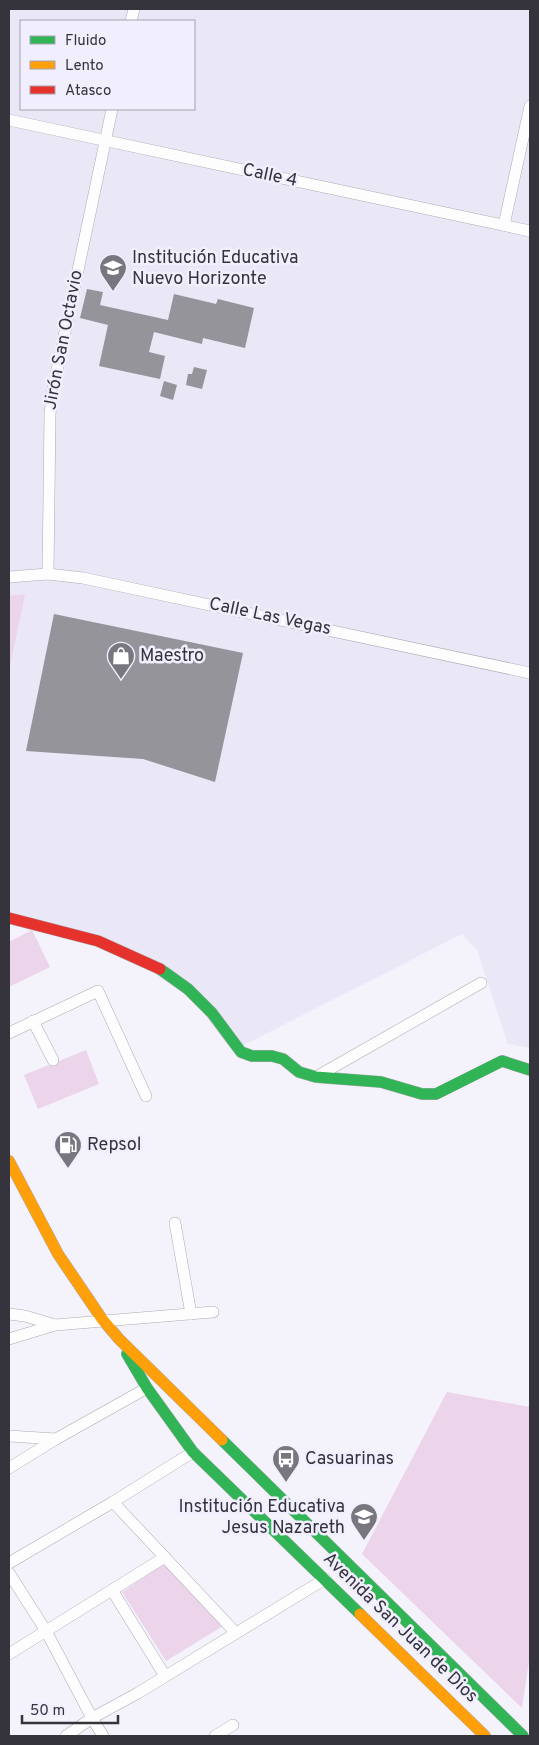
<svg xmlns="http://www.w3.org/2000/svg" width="539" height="1745" viewBox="0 0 539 1745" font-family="Overpass,sans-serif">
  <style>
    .built { fill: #eae7f7; fill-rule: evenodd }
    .green { fill: #ecd4ea }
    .building { fill: #94949a }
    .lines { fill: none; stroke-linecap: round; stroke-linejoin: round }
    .street-casing { stroke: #acabb2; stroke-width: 12 }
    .fast-casing { stroke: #acabb2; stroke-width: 12 }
    .slow-casing { stroke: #acabb2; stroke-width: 12 }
    .jam-casing { stroke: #acabb2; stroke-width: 12 }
    .street { stroke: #fdfdfe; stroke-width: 11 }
    .fast { stroke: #30b455; stroke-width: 11 }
    .slow { stroke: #ff9f0a; stroke-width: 11 }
    .jam { stroke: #e5322d; stroke-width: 11 }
    .labels { text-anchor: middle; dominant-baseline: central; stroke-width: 5; stroke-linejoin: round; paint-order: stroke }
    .street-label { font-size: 18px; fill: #35333b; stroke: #f1effe }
    .poi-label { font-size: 18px; fill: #35333b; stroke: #f1effe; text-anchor: start }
  </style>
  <rect width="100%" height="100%" fill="#f4f2fa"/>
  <path class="built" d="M9,9H530V1048L508,1044L477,950L462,934L232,1051L194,1001L114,945L9,911ZM21,21H194V109H21Z"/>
  <g class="green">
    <path d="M25,594L9,671V596Z"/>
    <path d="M32,930L50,967L9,987V942Z"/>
    <path d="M86,1050L99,1084L38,1109L24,1075Z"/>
    <path d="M447,1392L530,1407V1654L522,1708L362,1554Z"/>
    <path d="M164,1564L223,1626L166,1661L122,1592Z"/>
  </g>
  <g class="building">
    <path d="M87,289L103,292L100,305L168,320L174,294L216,304L218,299L254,308L245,348L203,338L202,344L154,332L149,352L165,356L160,379L99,366L108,325L80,318Z"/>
    <path d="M194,367L207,370L202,389L186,385L188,374H192Z"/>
    <path d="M164,381L177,385L173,400L160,396Z"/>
    <path d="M54,614L243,653L215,782L143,759L26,751Z"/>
  </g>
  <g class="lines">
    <defs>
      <g id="street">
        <path d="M131,21L134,9"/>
        <path d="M9,120L530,231"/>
        <path d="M504,225L530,106"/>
        <path d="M48,574L50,414L53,389L112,109"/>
        <path d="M9,577L48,574L83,578L530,673"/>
        <path d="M33,1021L53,1060"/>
        <path d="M9,1033L98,991L146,1096"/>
        <path d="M316,1077L481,983"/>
        <path d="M175,1223L191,1314"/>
        <path d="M9,1314L25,1316L55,1325"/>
        <path d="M9,1339L55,1325L213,1312"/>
        <path d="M9,1436L56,1439"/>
        <path d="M9,1468L56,1439L147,1388"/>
        <path d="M113,1502L236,1633"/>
        <path d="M9,1563L113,1502L193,1452"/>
        <path d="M9,1573L46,1631L92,1718L103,1736"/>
        <path d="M112,1590L165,1676"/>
        <path d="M9,1654L165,1557"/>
        <path d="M66,1736L92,1718L138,1693L325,1579"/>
        <path d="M215,1736L233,1725"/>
      </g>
      <g id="fast">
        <path d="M160,969L188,989L212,1013L241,1052L252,1056H272L283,1059L299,1072L316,1077L381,1082L422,1094H436L502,1061L530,1070"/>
        <path d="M127,1354L147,1388L193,1452L360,1614"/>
        <path d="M222,1440L523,1736"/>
      </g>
      <g id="slow">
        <path d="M9,1161L58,1254L102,1319L119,1339L222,1440"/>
        <path d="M360,1614L485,1736"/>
      </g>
      <path id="jam" d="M9,918L98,941L160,969"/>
    </defs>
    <use href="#street" class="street-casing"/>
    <use href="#fast" class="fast-casing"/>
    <use href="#slow" class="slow-casing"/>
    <use href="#jam" class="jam-casing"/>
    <use href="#street" class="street"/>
    <use href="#fast" class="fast"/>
    <use href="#slow" class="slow"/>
    <use href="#jam" class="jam"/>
  </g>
  <defs>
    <symbol id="school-pin" viewBox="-11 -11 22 30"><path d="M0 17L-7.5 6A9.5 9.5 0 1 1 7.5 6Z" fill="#78767e" stroke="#f1effe"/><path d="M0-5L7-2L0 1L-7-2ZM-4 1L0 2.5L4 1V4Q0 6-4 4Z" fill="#fff"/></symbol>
    <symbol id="shop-pin" viewBox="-11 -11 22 30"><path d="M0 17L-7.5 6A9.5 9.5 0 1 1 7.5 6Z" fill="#78767e" stroke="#f1effe"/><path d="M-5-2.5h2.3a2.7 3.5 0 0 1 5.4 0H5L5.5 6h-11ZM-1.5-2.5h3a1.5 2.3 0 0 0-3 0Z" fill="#fff"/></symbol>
    <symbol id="fuel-pin" viewBox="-11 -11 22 30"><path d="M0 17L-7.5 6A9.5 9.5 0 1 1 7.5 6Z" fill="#78767e" stroke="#f1effe"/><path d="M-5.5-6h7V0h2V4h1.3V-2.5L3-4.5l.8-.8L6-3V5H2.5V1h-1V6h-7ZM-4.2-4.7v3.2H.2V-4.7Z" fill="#fff"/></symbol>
    <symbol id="bus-pin" viewBox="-11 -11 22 30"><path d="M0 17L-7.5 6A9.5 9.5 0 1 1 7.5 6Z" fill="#78767e" stroke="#f1effe"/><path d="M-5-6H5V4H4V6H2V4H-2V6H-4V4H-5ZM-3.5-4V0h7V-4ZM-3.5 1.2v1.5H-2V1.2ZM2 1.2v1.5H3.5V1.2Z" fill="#fff"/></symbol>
  </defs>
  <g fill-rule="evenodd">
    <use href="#school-pin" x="97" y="252" width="32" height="43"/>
    <use href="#shop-pin" x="105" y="640" width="32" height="43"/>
    <use href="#fuel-pin" x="52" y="1129" width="32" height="43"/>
    <use href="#bus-pin" x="270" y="1443" width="32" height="43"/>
    <use href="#school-pin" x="348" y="1501" width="32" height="43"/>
  </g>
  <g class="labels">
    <g class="street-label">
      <text transform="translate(270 176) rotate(12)">Calle 4</text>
      <text transform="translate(64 340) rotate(-79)">Jirón San Octavio</text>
      <text transform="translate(270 617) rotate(12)">Calle Las Vegas</text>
      <text transform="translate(400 1628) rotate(44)">Avenida San Juan de Dios</text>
    </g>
    <g class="poi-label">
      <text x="132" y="258">Institución Educativa<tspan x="132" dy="21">Nuevo Horizonte</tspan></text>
      <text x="140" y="656">Maestro</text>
      <text x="87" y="1145">Repsol</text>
      <text x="305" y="1459">Casuarinas</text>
      <text x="345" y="1507" text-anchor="end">Institución Educativa<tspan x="345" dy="21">Jesus Nazareth</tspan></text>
    </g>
  </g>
  <rect width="539" height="1745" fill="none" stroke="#35333b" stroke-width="20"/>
  <rect x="20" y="20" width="175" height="90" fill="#f1effe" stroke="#a6a4b0"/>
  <rect x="30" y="36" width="25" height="8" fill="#30b455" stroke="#a6a4b0"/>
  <text x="65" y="45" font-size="15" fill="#35333b">Fluido</text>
  <rect x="30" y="61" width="25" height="8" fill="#ff9f0a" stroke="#a6a4b0"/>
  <text x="65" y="70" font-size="15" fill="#35333b">Lento</text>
  <rect x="30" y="86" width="25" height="8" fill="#e5322d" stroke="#a6a4b0"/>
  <text x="65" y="95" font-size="15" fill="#35333b">Atasco</text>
  <path d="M22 1715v8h96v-8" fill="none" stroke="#35333b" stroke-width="2.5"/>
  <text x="30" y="1715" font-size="15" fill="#35333b" stroke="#f1effe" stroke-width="4" paint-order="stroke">50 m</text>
</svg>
